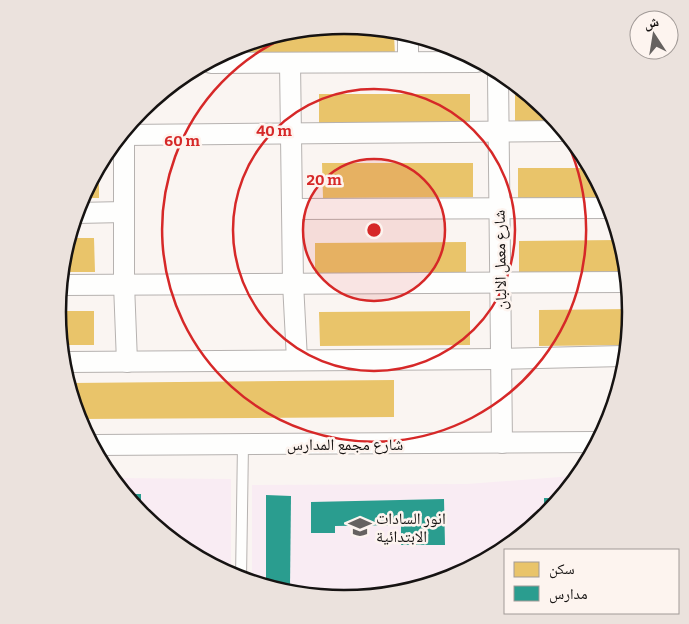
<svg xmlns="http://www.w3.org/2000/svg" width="689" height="624" viewBox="0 0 689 624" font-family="Bitter,'Noto Naskh Arabic',serif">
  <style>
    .education { fill: #f9ecf3 }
    .homes { fill: #e9c46a }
    .schools { fill: #2a9d8f }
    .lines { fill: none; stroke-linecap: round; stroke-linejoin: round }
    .lane-casing { stroke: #b6b2b0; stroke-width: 12 }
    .street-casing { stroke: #b6b2b0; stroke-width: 22 }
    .lane { stroke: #fefefd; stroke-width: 10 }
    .street { stroke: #fefefd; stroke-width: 20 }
    .ring { fill: none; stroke: #d62828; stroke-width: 2.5 }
    .labels { text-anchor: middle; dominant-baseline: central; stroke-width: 5; stroke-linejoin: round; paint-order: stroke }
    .street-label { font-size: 16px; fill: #161312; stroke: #fdf4ef }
    .poi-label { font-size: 16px; fill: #161312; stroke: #fdf4ef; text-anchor: start }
    .rim { fill: none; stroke: #161312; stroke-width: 2.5 }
    .centre { fill: #d62828; stroke: #fdf4ef; stroke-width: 2.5 }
    .ring-label { font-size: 15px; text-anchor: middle; font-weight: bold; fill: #d62828; stroke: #fdf4ef; stroke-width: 5; stroke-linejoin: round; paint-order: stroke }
  </style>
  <rect width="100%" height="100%" fill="#faf5f2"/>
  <g class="education">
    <path d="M573,476L547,515L454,577L344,599L252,581V485L467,484Z"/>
    <path d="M117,478L231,479V575L141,515Z"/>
  </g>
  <g class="homes">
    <path d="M345,25L394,35L395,55L221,56L235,47Z"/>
    <path d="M319,94H470V128L319,129Z"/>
    <path d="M515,95H526L548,109L561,129H515Z"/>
    <path d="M322,163H473V197L323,198Z"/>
    <path d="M518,168H587L610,202L518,203Z"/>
    <path d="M99,173V198H82Z"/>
    <path d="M72,238H94L95,272H65Z"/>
    <path d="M617,240L624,274L519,275V241Z"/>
    <path d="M466,242V276L315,277V243Z"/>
    <path d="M631,309V312L625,345L539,346V310Z"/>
    <path d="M58,311H94V345H64Z"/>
    <path d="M470,311V345L320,346L319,312Z"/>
    <path d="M394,380V417L79,419L72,383Z"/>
  </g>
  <g class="schools">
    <path d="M127,494H141V514Z"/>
    <path d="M266,495L291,496L290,588L266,583Z"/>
    <path d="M544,498H559L547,515L544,517Z"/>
    <path d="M444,499L445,545H401V525L335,526V533H311V502Z"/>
    <path d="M317,593H342V599L317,594Z"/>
  </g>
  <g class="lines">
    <defs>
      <path id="lane" d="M241,578L243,444"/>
      <g id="street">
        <path d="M408,62V38"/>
        <path d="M211,63L477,62"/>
        <path d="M290,63L293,283L297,360"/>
        <path d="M498,76L502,443"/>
        <path d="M124,135L562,131"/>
        <path d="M124,135V284L127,362"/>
        <path d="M292,209L611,208"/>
        <path d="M77,213L124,212"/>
        <path d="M63,285L625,282"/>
        <path d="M68,362L501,359L623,356"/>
        <path d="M95,445L596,442"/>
      </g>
    </defs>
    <use href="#lane" class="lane-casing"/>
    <use href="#street" class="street-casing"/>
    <use href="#lane" class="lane"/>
    <use href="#street" class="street"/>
  </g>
  <circle cx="374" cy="230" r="71" fill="#d62828" fill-opacity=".12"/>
  <g class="ring">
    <circle cx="374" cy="230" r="71"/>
    <circle cx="374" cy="230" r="141"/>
    <path d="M559 126A212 212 0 1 1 288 36"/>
  </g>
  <defs>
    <symbol id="school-bare" viewBox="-9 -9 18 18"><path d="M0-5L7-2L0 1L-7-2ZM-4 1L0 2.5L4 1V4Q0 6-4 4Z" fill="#666260" stroke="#fdf4ef" stroke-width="2.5" paint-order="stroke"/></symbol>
  </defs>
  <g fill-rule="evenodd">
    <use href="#school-bare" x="344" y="511" width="32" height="32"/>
  </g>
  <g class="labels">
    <g class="street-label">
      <text transform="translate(500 260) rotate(-91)">شارع معمل الالبان</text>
      <text x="345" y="444">شارع مجمع المدارس</text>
    </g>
    <g class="poi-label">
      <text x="376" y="518">انور السادات<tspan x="376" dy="18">الابتدائية</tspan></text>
    </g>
  </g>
  <path d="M0 0H689V624H0ZM66 312a278 278 0 1 1 556 0a278 278 0 1 1-556 0Z" fill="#ebe2dd" fill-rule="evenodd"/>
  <path class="rim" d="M66 312a278 278 0 1 1 556 0a278 278 0 1 1-556 0Z"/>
  <circle cx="374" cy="230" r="8" class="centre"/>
  <g class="ring-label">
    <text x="274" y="136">40 m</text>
    <text x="182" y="146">60 m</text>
    <text x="324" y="185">20 m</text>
  </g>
  <rect x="504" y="549" width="175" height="65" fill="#fdf4ef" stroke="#a19a97"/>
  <rect x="514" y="562" width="25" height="15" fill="#e9c46a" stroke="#a19a97"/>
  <text x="549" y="574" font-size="15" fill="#161312">سكن</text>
  <rect x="514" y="586" width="25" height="15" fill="#2a9d8f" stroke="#a19a97"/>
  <text x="549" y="599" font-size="15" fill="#161312">مدارس</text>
  <g transform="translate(654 35) rotate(348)"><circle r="24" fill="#fdf4ef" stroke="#a19a97"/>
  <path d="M0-4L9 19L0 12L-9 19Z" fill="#666260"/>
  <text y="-8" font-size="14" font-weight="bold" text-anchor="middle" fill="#161312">ش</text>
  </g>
</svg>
